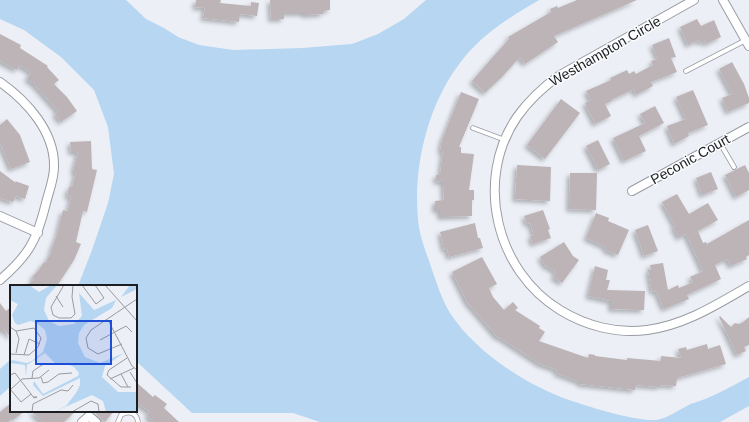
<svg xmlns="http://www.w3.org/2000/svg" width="749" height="422" viewBox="0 0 749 422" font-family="Helvetica,sans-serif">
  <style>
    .water { fill: #b6d6f1 }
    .building { fill: #bdb4b7; filter: url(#shadow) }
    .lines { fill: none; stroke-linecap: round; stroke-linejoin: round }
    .lane-casing { stroke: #9a9ca4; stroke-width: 5.5 }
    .street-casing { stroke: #9a9ca4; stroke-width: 10 }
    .lane { stroke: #fff; stroke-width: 4 }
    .street { stroke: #fff; stroke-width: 8 }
    .labels { text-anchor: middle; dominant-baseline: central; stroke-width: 3; stroke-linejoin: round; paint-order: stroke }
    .street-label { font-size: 14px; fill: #1c1d20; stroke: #fbfcfe }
    .inset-road { fill: none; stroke: #999ba0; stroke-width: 1 }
    .view { fill: #1d4ed8; fill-opacity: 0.15; stroke: #1d4ed8; stroke-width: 2 }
    .inset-edge { fill: none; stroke: #1c1d20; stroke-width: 2 }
  </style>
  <defs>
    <filter id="shadow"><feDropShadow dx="-3" dy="3" stdDeviation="2" flood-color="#0004"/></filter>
  </defs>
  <rect width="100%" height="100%" fill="#eceff6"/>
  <g class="water">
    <path d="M0,0H126L146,19L164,28L178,37L199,45L233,50L302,48L352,44L378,34L404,19L426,0H539C507,19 479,36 457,67C427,108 413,169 418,219C419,236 427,254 432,270C437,284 442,300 450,313C476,353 528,386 572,401C593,408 634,421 656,420C666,419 675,412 685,407C691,403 698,402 705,399C720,393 734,385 749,377V406L720,422H320L293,413H192L136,361V286H78L92,250L108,203L114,174L108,127L94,90L61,57L24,30L0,19Z"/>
    <path d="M11,359V386L0,396V369Z"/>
  </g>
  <g class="building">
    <path d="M196,0H221L220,3L251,6V2L259,3L257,16L240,14L239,22L203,18L205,8L195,7Z"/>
    <path d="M270,0H330V10L323,11V14L304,15V13H284V19H271Z"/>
    <path d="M577,0H637L554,36L558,42L525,64L520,57L502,77L485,93L472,81L491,59L509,39L508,37L551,12L550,9L557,6L558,8Z"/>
    <path d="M697,19L701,26L714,20L721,37L706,44L705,41L700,43L699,40L688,45L680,27Z"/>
    <path d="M0,34L21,45L20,48L48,66L47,67L59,80L54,84L67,97L77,111L61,122L55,114L58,111L33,83L27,79L31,72L19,65L17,70L0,61Z"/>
    <path d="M669,38L676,57L671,58L677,72L651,82L653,86L636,95L634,89L611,100L612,101L605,104L611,116L595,124L585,103L591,100L586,91L611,80L610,78L627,70L629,74L634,71L636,74L653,65L651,61L658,59L652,45Z"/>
    <path d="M732,62L744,84L749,98V103L728,112L722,98L732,94L719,69Z"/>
    <path d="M693,90L708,125L688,133L689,136L674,144L667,126L686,119L676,97Z"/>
    <path d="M461,92L479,99L459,147H461V153L474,154L469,190H474V200H472V216L440,217V210H435V201L444,200L443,182L436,181V175H440L443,151H440L442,140Z"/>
    <path d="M561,99L580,113L545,159L527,145Z"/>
    <path d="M655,106L664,123L639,136L646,151L624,161L613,138L645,123L640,114Z"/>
    <path d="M7,119L20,135L30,162L11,169L0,143V125Z"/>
    <path d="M598,140L610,164L598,170L586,146Z"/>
    <path d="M91,141L92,169L97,170L87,212L83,211L76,242L81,244L74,260L57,286H27L34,279L32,277L38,271L44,262L45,263L52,251L51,250L57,235L63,210L68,211L71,197L67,196L69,187H72L76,172H73L78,152H71L70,142Z"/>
    <path d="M517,165L551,167L550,201L515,199Z"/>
    <path d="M745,165L749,173V190L736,197L725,175Z"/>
    <path d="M0,171L16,183L15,181L29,186L25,199L16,196L13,202L0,198Z"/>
    <path d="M711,172L718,189L702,195L696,178Z"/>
    <path d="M570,173H597L596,210L569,209Z"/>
    <path d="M677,194L689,214L708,203L718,220L698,231L703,243L706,242L707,244L749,220V255L746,257L747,259L731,266L727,259L715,265L721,279L687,295L689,299L664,309L656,291L652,292L648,270H651L650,265L663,263L668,290L678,285L679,288L693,282L690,277L703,271L686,234L679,238L673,227L675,226L662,202Z"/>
    <path d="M543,210L550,229L548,230L551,238L533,244L530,236L534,235L530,223L527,224L524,216Z"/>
    <path d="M596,213L609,218L608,221L629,230L618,255L605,250L606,247L586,238Z"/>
    <path d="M475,223L478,238H480L483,248L449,257L447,249L444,250L440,232Z"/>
    <path d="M648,225L658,251L644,256L635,230Z"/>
    <path d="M564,242L573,256L579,260L562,283L553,277L556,272L547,266L546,267L540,257Z"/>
    <path d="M482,257L497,284L489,288L493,297L504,310L513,302L518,308L515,310L540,326L539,328L545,332L539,341L588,358L589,354L595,355V356L627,360V358L661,361V356L681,358L678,349L686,347L687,350L707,344L708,349L720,345L726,364L677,378L676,386L660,385V387L636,385L635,390L580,384V382L556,373L557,370L540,364L499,337L498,338L467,302L452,272Z"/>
    <path d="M595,266L608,270L606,280H610L607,290L645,291L644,310L611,309V301L588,296Z"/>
    <path d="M0,303L6,311L11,307V338L4,329L0,333Z"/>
    <path d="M720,316L731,327L735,323L739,324L743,322L749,317V345L744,347L746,351L737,355L719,317Z"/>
    <path d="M136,382L153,397L155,395L167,404L164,408L179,422H154L147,416L150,412L136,402Z"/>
    <path d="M11,403V411H25L13,420L12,419L8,422H0V412Z"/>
    <path d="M31,411H76L64,422H42Z"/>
    <path d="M93,411H114L105,422Z"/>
  </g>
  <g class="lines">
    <defs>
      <g id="lane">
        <path d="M686,71L746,40"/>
        <path d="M473,128L505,140"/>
        <path d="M720,143L734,167"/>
        <path d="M118,422L121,415C129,410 137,413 138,422"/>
      </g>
      <g id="street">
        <path d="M694,0L560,75C543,87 529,100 517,117C474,180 496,271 560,310C586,326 617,334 647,330C685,325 716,305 749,286"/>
        <path d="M723,0L749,46"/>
        <path d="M0,82C27,101 55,132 54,167C54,179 49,191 46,203C37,240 29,255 0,280"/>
        <path d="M632,191L749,127"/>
        <path d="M0,216L38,233"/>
        <path d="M82,422L89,416L96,422"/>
      </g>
    </defs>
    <use href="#lane" class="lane-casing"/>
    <use href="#street" class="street-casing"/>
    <use href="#lane" class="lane"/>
    <use href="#street" class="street"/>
  </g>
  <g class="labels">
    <g class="street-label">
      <text transform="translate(605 51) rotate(-30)">Westhampton Circle</text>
      <text transform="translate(690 159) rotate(-29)">Peconic Court</text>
    </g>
  </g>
  <g transform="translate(10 285)">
    <rect width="127" height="127" fill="#eceff6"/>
    <path d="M0,0H19L29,7L41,0H47L36,13L34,25L39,36L49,41L64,39L72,31L69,8L84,25L106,15L102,23L74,40L69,48L68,58L75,72L90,78L114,68L95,81L92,92L108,107H127V127H96L93,116L82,110L44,127L56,121L66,108L70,100V93L33,111L23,100L24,96L33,109L68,91L69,88L64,82L55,78H45L35,68L17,80L16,91L15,80L0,78L2,75L17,78L22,76L33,67L37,54L35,45L28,39L21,36L8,40L5,38L2,30L8,19L0,15ZM120,0H127V4L111,12Z" fill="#b6d6f1"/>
    <path class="inset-road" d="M54,0L41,22L43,30L49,33H61L65,29L62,12L63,0M72,0L86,19L94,13L85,0M95,0L127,36M46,11L53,22M98,35L122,81L127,85M0,42L6,46L24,43L31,53L28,62L19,70L0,69M90,55L116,41L122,47M112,59L88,69L78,63L76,53L81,45L127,14M6,68L9,54L6,46M14,70L19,54L30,59M117,73L99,85L97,90L111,102H121M120,87L127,98M111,89L118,102M0,90L5,88L21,109L11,117L0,104M31,92L33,98L38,97L49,89L62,88M22,93L23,86L35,78M100,94L124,83M0,105L12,94L29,93L39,85M21,109L24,113L27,112H23M22,127L23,119L51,105L58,106L63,100M62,127L81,116L88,119L89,127"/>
    <path class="view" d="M26,36H101V79H26Z"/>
    <rect width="127" height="127" class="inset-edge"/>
  </g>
</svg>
